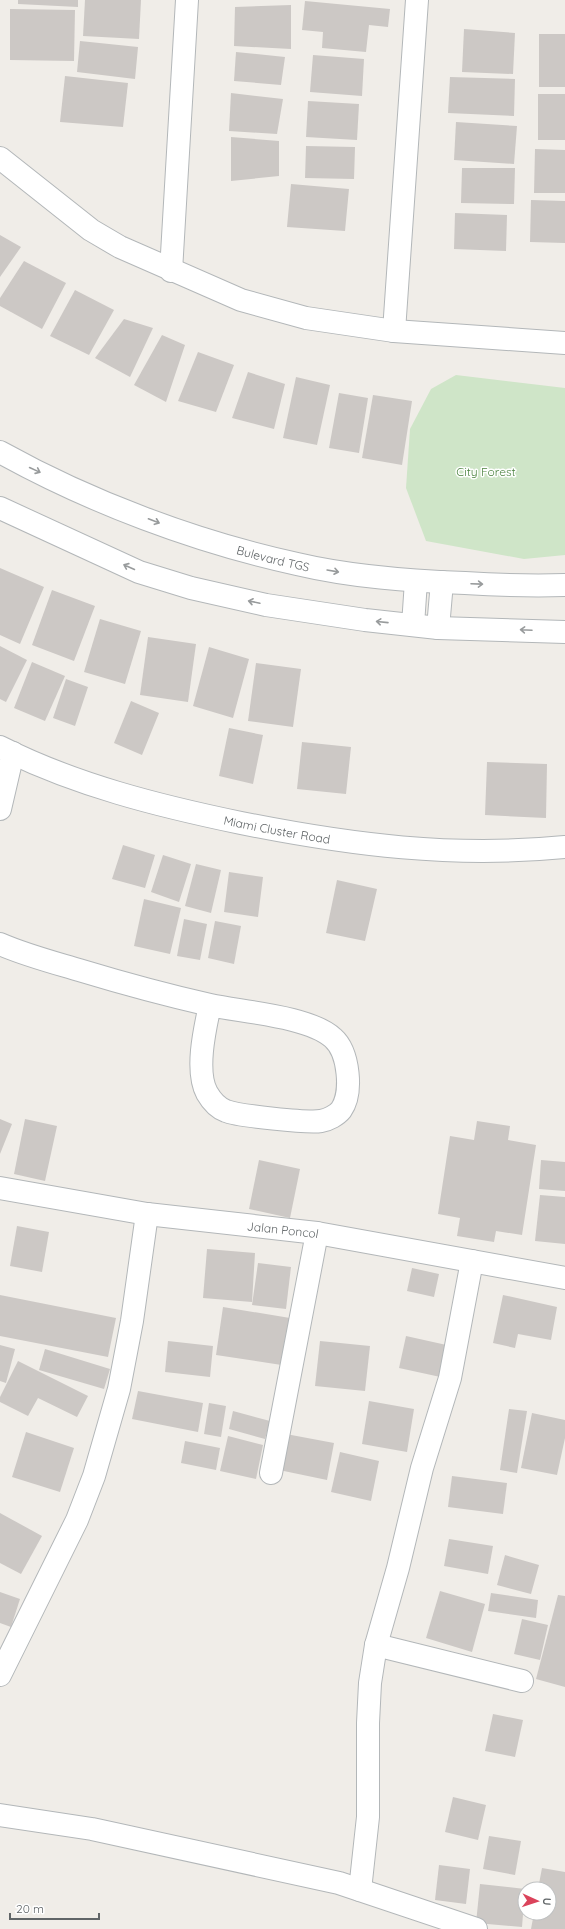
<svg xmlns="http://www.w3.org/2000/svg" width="565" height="1929" viewBox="0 0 565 1929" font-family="Quicksand,sans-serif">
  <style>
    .green { fill: #cfe5c8 }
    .building { fill: #ccc8c5 }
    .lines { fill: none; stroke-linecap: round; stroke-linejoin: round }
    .street-casing { stroke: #b3b7b9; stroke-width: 24 }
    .street { stroke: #fff; stroke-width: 22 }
    .oneway { stroke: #989b9c }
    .labels { text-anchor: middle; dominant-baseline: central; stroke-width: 3; stroke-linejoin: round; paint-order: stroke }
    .park-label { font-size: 12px; fill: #49813d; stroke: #fff }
    .street-label { font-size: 12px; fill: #606567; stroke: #fff }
  </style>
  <rect width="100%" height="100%" fill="#f0ede8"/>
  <path class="green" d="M456,375L565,388V555L524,559L426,541L406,488L410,429L431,389Z"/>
  <g class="building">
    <path d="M18,0H78V7L18,4Z"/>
    <path d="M85,0H141L139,39L83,36Z"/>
    <path d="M305,1L390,9L388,27L369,25L366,52L322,48L323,32L302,30Z"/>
    <path d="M291,5V49L234,46L235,7Z"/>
    <path d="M10,9L75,10L74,61L10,60Z"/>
    <path d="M464,29L515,33L513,74L462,72Z"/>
    <rect x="539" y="34" width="26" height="53"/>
    <path d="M80,41L138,47L135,79L77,72Z"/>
    <path d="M236,52L285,57L281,85L234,81Z"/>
    <path d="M313,55L364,59L362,96L310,92Z"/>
    <path d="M65,76L128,83L123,127L60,122Z"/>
    <path d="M450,77L515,79L514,116L448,113Z"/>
    <path d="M231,93L283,99L277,134L229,131Z"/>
    <rect x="538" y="94" width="27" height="46"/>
    <path d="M308,101L359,104L357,140L306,137Z"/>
    <path d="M456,122L517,126L514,164L454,160Z"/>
    <path d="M231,137L279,141V176L231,181Z"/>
    <path d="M306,146L355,147L354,179L305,178Z"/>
    <path d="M535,149L565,150V193H534Z"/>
    <path d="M462,168H515L514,204L461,203Z"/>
    <path d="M291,184L349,189L345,231L287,227Z"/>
    <path d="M531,200L565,201V243L530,242Z"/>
    <path d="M455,213L507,215L506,251L454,249Z"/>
    <path d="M0,235L21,247L0,277Z"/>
    <path d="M24,261L66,283L42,329L0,306V298Z"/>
    <path d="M75,290L114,310L89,355L50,336Z"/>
    <path d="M124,319L153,328L130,377L95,358Z"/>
    <path d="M162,335L185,345L166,402L134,385Z"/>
    <path d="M198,352L234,365L216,412L178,401Z"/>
    <path d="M248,372L285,384L274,429L232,418Z"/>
    <path d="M296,377L330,385L317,445L283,438Z"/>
    <path d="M339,393L368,398L359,453L329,448Z"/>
    <path d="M373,395L412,401L402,465L362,458Z"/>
    <path d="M0,568L44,587L20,644L0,635Z"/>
    <path d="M52,590L95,606L74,661L32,645Z"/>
    <path d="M100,619L141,631L125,684L84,672Z"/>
    <path d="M148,637L196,644L188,702L140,695Z"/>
    <path d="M0,646L27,660L6,702L0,699Z"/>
    <path d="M209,647L249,659L233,718L193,706Z"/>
    <path d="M32,662L65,676L45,721L14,708Z"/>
    <path d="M256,663L301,669L293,727L248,721Z"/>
    <path d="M66,679L88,687L75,726L53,718Z"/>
    <path d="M131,701L159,713L142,755L114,743Z"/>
    <path d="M229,728L263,735L253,784L219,776Z"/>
    <path d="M302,742L351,747L346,794L297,789Z"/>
    <path d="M487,762L547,764L546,818L485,815Z"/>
    <path d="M123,845L155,855L145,888L112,879Z"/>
    <path d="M163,855L191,864L179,902L151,892Z"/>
    <path d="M196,864L221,870L211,913L185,906Z"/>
    <path d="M229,872L263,877L258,917L224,912Z"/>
    <path d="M337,880L377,889L365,941L326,933Z"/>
    <path d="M144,899L181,908L170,954L134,946Z"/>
    <path d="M184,919L207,924L200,960L177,956Z"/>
    <path d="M215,921L241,926L234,964L208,958Z"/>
    <path d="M0,1119L12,1124L0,1154Z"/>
    <path d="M25,1119L57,1126L45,1181L14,1174Z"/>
    <path d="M477,1121L510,1126L508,1140L536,1145L522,1235L496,1231L494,1242L457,1236L460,1218L438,1214L450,1136L474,1140Z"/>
    <path d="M259,1160L300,1169L290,1218L249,1209Z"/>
    <path d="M541,1160L565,1162V1191L539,1189Z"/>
    <path d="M540,1195L565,1197V1244L535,1241Z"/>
    <path d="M17,1226L49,1232L42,1272L10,1266Z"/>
    <path d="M207,1249L255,1253L252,1302L203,1298Z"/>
    <path d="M258,1263L291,1267L286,1309L252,1305Z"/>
    <path d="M412,1268L439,1274L434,1297L407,1291Z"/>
    <path d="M0,1295L116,1318L108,1357L0,1336Z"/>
    <path d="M503,1295L557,1307L551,1340L518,1334L515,1348L493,1343Z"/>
    <path d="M223,1307L296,1319L288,1366L216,1355Z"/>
    <path d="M406,1336L451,1346L445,1378L399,1368Z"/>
    <path d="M168,1341L213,1346L210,1377L165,1372Z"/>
    <path d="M320,1341L370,1346L365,1391L315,1386Z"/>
    <path d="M0,1345L15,1349L6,1383L0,1381Z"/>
    <path d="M45,1349L110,1369L104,1389L39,1370Z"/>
    <path d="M18,1361L88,1396L77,1417L38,1398L28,1416L0,1402V1397Z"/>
    <path d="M138,1391L203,1403L198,1432L132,1419Z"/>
    <path d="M369,1401L414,1409L407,1452L362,1444Z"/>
    <path d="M209,1403L226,1406L221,1437L204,1434Z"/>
    <path d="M509,1409L527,1411L517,1473L500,1470Z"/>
    <path d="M233,1411L270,1421L265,1439L229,1429Z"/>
    <path d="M532,1413L565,1420V1438L557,1475L521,1468Z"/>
    <path d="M26,1432L74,1448L60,1492L12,1477Z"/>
    <path d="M286,1434L334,1443L327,1480L279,1470Z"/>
    <path d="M228,1436L263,1445L256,1479L220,1471Z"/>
    <path d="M185,1441L220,1448L216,1470L181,1463Z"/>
    <path d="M340,1452L379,1461L371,1501L331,1492Z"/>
    <path d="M452,1476L507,1483L503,1514L448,1507Z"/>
    <path d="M0,1513L42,1536L21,1574L0,1563Z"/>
    <path d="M449,1539L493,1546L488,1574L444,1566Z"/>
    <path d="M505,1555L539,1565L531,1594L497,1585Z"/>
    <path d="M440,1591L485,1604L472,1652L426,1638Z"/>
    <path d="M0,1592L20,1599L11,1627L0,1623Z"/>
    <path d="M491,1593L538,1600L536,1618L488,1611Z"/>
    <path d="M558,1595L565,1596V1687L536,1679Z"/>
    <path d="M522,1619L548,1625L540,1660L514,1654Z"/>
    <path d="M493,1714L523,1720L515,1757L485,1751Z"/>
    <path d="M453,1797L486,1805L478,1840L445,1832Z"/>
    <path d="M489,1836L521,1841L515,1875L483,1869Z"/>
    <path d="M439,1865L470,1869L466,1904L435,1900Z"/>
    <path d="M542,1868L565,1872V1929H531L534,1913H549V1889H538Z"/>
    <path d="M480,1884L525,1889L522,1927L476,1923Z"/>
  </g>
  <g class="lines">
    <defs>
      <g id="street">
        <path d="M0,158L91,230L120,247L241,300L306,318L394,331L565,343"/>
        <path d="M171,271L187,0"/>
        <path d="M394,331L417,0"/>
        <path id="s1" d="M0,452C90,502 196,542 297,564C352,577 409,581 465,583C498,585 532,586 565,585"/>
        <path d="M0,508L139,572L191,588L266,605L365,620L438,628L565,632"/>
        <path d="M413,625L416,581"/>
        <path d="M438,628L442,582"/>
        <path id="s2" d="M0,747C75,785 159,806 241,823C351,845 453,858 565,847"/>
        <path d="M0,809L13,753"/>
        <path d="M0,944C25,955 52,962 79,970C122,983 166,995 210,1005C242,1012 309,1016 333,1038C349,1052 353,1093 341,1110C337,1115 328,1120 321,1121C308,1123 238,1116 226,1111C218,1108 211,1100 207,1093C195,1071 205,1028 210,1005"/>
        <path id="s3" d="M0,1188L147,1214L317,1233L565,1278"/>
        <path d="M271,1473L317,1233"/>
        <path d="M376,1645L522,1681"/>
        <path d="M0,1675L77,1520L94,1476L119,1389L132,1321L147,1214"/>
        <path d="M0,1815L92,1829L339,1883L476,1929"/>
        <path d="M360,1890L368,1817V1723L370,1683L376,1645L398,1568L422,1468L450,1378L472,1261"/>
      </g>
    </defs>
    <use href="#street" class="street-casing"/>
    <use href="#street" class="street"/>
  </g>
  <defs><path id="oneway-shaft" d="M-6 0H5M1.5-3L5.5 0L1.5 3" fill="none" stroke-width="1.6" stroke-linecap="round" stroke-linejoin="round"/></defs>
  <g class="oneway">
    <use href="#oneway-shaft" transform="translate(35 470) rotate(25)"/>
    <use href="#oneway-shaft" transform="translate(154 521) rotate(21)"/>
    <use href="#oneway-shaft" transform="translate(129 567) rotate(-156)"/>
    <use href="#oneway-shaft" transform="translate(333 571) rotate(10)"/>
    <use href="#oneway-shaft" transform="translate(477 584) rotate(2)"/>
    <use href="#oneway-shaft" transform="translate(254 602) rotate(-168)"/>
    <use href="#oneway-shaft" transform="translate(382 622) rotate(-174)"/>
    <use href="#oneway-shaft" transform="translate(526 630) rotate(-177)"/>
  </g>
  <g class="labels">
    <g class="park-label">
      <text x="486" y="471">City Forest</text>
    </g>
    <g class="street-label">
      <text stroke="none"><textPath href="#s1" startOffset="294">Bulevard TGS</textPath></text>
      <text stroke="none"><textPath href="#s2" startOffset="290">Miami Cluster Road</textPath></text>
      <text stroke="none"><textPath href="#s3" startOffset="286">Jalan Poncol</textPath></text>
    </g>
  </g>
  <g transform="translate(537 1901) rotate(93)"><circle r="19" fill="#ffffff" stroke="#bfc1c2"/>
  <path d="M0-3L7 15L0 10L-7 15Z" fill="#db435b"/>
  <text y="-6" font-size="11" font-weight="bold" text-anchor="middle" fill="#606567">U</text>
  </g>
  <path d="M10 1913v6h89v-6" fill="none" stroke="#606567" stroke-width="2"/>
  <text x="16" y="1913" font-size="12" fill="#606567" stroke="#ffffff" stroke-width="3" paint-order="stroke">20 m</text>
</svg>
